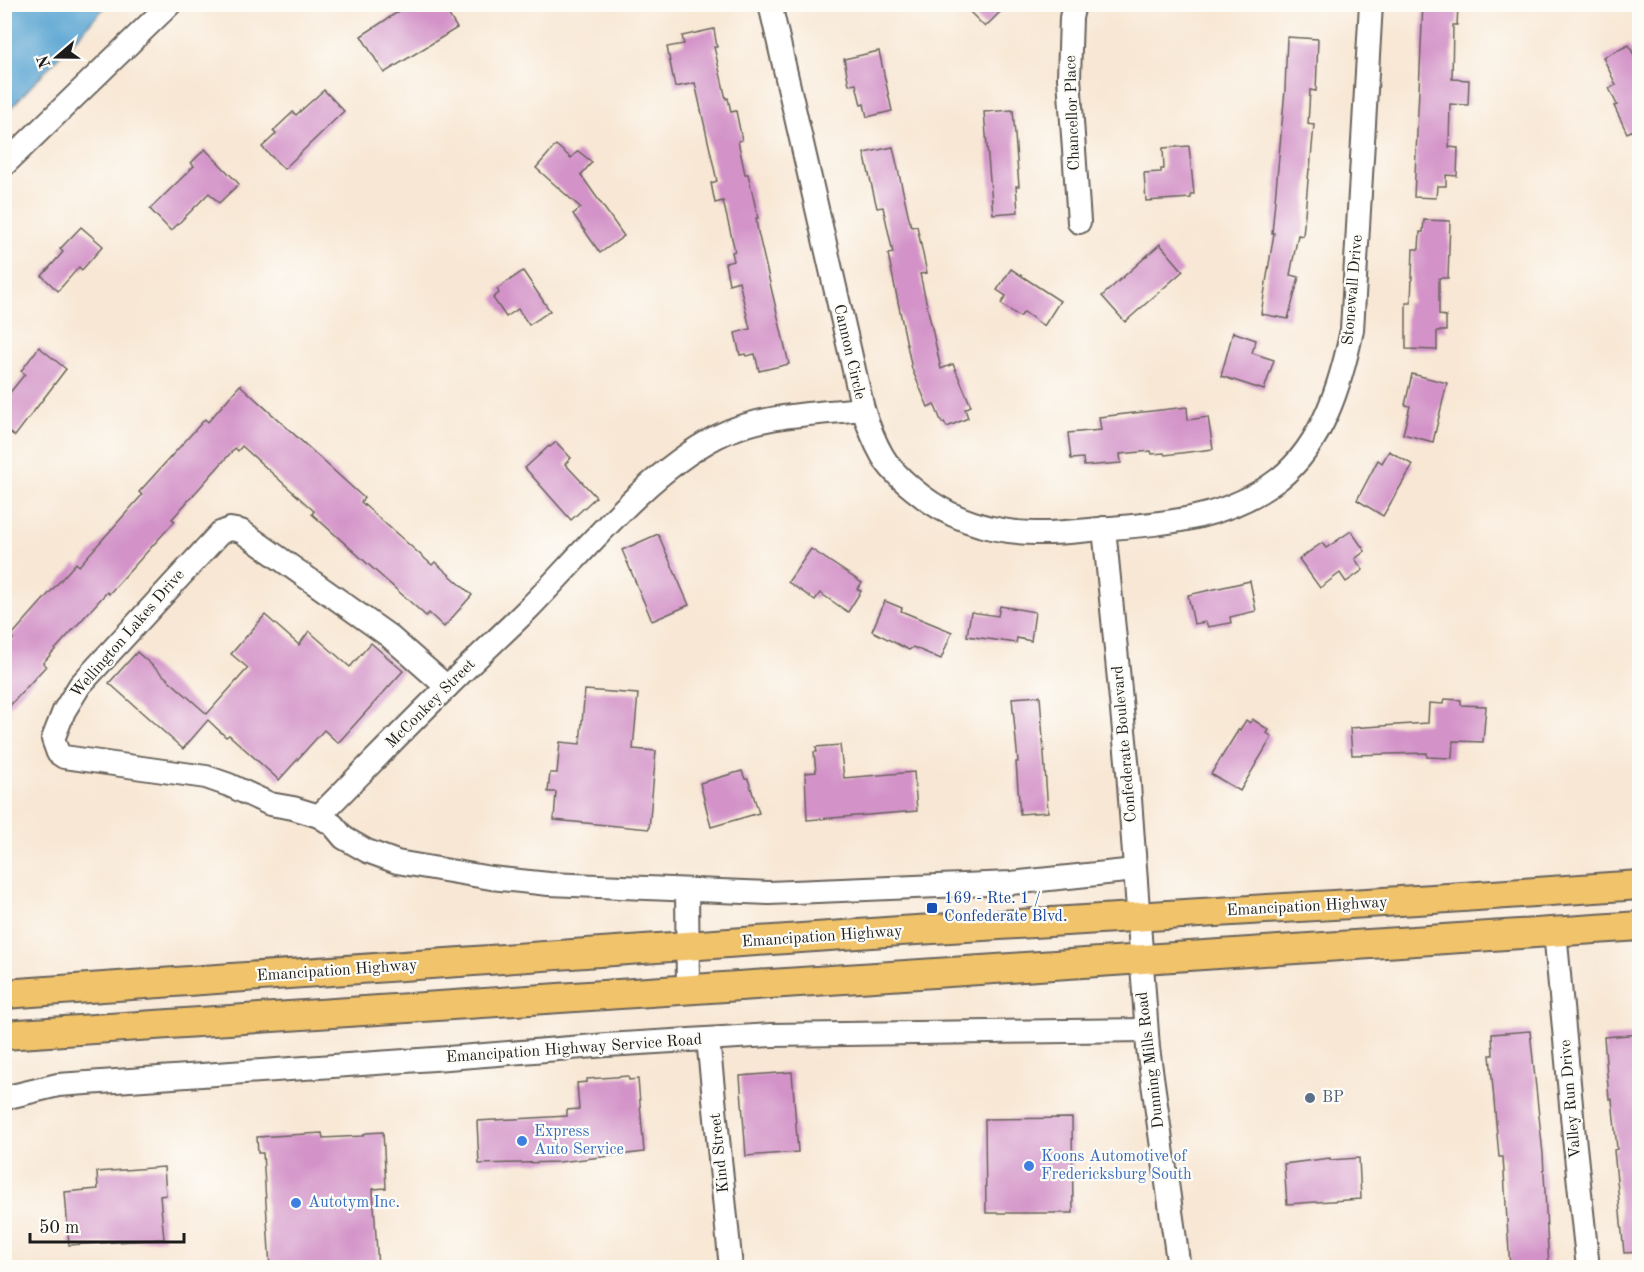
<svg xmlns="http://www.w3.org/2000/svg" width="1644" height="1272" viewBox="0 0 1644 1272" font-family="'Old Standard TT',serif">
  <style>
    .water { fill: #5ba6d3; stroke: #3c6178; stroke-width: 1.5 }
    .building { fill: #d393c8 }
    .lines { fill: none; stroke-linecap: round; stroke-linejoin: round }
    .minor-casing { stroke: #69635c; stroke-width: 26 }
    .major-casing { stroke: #69635c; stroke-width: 32 }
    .minor { stroke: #fff; stroke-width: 22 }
    .major { stroke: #f1c36a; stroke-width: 28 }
    .transit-dot { fill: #1a4fb4; stroke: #fdfcf7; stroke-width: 2 }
    .service-dot { fill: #5c6f8a; stroke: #fdfcf7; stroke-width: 2 }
    .shop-dot { fill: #3f7fe0; stroke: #fdfcf7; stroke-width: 2 }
    .labels { text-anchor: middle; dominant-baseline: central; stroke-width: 4.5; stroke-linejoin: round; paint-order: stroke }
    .street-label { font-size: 16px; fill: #1c1c1c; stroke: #fdfcf7 }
    .transit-label { font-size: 16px; fill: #164399; stroke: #fdfcf7; text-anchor: start }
    .service-label { font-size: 16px; fill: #4e5e75; stroke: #fdfcf7; text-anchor: start }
    .shop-label { font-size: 16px; fill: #366cbe; stroke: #fdfcf7; text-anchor: start }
  </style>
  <rect width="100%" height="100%" fill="#fdfcf7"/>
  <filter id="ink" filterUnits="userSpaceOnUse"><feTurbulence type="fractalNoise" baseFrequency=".0167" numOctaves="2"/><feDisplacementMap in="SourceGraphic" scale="12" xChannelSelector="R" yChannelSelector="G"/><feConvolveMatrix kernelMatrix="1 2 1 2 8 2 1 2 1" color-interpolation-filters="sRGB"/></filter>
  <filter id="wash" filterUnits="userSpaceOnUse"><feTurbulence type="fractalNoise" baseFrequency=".008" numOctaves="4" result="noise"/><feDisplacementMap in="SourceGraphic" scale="24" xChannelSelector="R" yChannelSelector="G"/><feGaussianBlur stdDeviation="1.35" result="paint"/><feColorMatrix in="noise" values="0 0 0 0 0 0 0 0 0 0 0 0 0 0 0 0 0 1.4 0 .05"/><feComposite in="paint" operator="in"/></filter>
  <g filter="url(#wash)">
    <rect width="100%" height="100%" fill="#f8e7d4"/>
    <path class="water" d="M5,4L107,5L5,114L4,5Z"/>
    <g id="blocks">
      <g class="building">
        <path d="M410,4H442L457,28L384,73L361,36Z"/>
        <path d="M962,4H1008L985,27Z"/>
        <path d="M1423,4H1453L1458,6L1457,25H1453L1452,79L1469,80L1468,105L1450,104L1449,147L1458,148L1457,176L1446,175V186H1437L1436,198L1414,197Z"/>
        <path d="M714,29L717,47H714L726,99L728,98L731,112L736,111L742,140L738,141L745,174H748L758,218H756L758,232L789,364L759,371L755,354L746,356L745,354L740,355L735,333L750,329L739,281L729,284L725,263L734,261L732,252L735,251L723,201L715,203L711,183L717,181L695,83L675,87L667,47L684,44L682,36Z"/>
        <path d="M1287,37L1318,39L1316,91L1310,90L1308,124L1314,125L1310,169H1309L1303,236L1298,235L1290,275L1299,277L1288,319L1261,314L1274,233H1272L1285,90Z"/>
        <path d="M1629,45L1640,68V127L1627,133L1614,106L1617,105L1609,88L1616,85L1603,57Z"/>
        <path d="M879,51L892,111L867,117L864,104L861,105L856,84L849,85L844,59Z"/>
        <path d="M324,90L344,111L284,169L262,147L276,134L273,131L293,112L296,115Z"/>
        <path d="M1013,110L1019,186H1016L1018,212L993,214L984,112Z"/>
        <path d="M556,145L571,158L578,151L592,162L581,175L624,236L600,253L573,214L581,208L536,168Z"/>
        <path d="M1189,146L1194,194H1191V198L1146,201L1144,173L1161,172V169H1164L1163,148Z"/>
        <path d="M893,147L911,227L917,226L927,273L920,274L941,369L953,364L971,406L965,409L968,418L947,427L944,422L942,423L934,404L928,407L912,369L888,254L893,253L883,207L877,208L864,153Z"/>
        <path d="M205,149L239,184L219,203L209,193L171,231L150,209L194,166L191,163Z"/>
        <path d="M1424,220L1450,221L1448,278H1439V315L1446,316V331H1437V350L1406,349V303H1411L1413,249H1419L1420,232H1423Z"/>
        <path d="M81,227L103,246L82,270L79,267L58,291L42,276L63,252L60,249Z"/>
        <path d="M1160,244L1183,271L1125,322L1102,296Z"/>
        <path d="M1011,269L1060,301L1044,326L1024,312L1020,317L1001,304L1006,296L997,290Z"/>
        <path d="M523,271L550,311L529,325L518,309L506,317L493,298L499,293L497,289Z"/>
        <path d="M1233,332L1256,340L1252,353L1274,360L1264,390L1221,376Z"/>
        <path d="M39,347L66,369L15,436L4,428V400L25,374L21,371Z"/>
        <path d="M1412,374L1447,383L1433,442L1403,434L1410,406L1405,405Z"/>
        <path d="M240,385L364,498L361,502L432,565L435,562L472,595L444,627L429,613L426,616L312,514L314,511L242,446L238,451L235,448L172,519L175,521L109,594L107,592L43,663L46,666L4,712V649L13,639L11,636L76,563L79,566L142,495L139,492L205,419L208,422Z"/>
        <path d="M1187,407L1188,420L1208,417L1213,449L1165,455L1164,453L1152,454L1151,451L1120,454L1121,463L1084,466L1083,458L1071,459L1068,433L1101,430L1099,417Z"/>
        <path d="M556,442L571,458L565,464L596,497L571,520L525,468L549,446L550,447Z"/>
        <path d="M1389,451L1413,465L1383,516L1357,500L1378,460L1382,463Z"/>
        <path d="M1351,531L1365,551L1355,559L1363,570L1346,582L1340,573L1320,588L1299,559L1322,543L1326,548Z"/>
        <path d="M658,534L689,605L652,621L622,550Z"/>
        <path d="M811,549L862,583L857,589L861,591L848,612L820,593L815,600L788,582Z"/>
        <path d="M1250,581L1256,611L1230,617L1231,623L1208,627L1206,622L1194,624L1188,595Z"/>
        <path d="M885,601L902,608L901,611L952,632L941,659L913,647L909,650L872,631Z"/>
        <path d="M1000,606L1035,612L1031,641L1017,638L1016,643L967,636L971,612L998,616Z"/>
        <path d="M265,615L299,645L309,631L350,667L371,643L403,671L338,743L324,730L279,780L229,735L226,737L208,720L183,749L109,683L137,652L207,714L248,668L231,654Z"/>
        <path d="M585,690L638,694L633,749L656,751L649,829L554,820L556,792H548L550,773H557L560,742L580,744Z"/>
        <path d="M1040,696L1048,812L1020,814L1016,762H1018L1012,698Z"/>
        <path d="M1444,699L1461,700V705L1486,706L1483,742L1453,741L1452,758L1427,757V753L1352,755L1350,728L1428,723L1429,703L1443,704Z"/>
        <path d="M1252,719L1269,730L1267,733L1272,737L1240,791L1211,774L1239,729L1240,730L1246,720L1250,723Z"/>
        <path d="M840,745L844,778L914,772L917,811L807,820L805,773L816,772L814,752H817L816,747Z"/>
        <path d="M742,771L745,779H748L759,813L711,827L700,783Z"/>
        <path d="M1530,1031L1543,1154L1549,1268H1510L1503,1157H1499L1490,1055H1493L1492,1034Z"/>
        <path d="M1640,1034V1252L1624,1253L1614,1150L1617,1149L1612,1099H1609L1604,1037Z"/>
        <path d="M792,1072L798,1152L746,1156L740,1076Z"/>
        <path d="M628,1076L629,1080L638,1079L644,1152L559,1162L479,1164L477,1121L567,1116V1110L579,1109L577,1083L587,1082V1079Z"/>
        <path d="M1072,1118L1073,1213H986L985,1119Z"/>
        <path d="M383,1132L386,1188L373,1189L378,1268H270L263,1153H258L257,1137L322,1133L323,1138L362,1136L366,1133Z"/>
        <path d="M1330,1158V1160L1359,1158L1361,1199L1287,1204L1284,1164Z"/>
        <path d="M164,1167L166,1195L160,1196L164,1239L69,1245L65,1192L98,1189L97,1172Z"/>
      </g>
    </g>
  </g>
  <g filter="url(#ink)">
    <use href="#blocks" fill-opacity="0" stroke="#69635c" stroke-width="1.5"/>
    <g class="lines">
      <defs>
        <g id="minor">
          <path d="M770,4L863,409C868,425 874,441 882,455C889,468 902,480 913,489C947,518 988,532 1034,533C1059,534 1086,530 1111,528C1172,523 1228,518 1279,479C1323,444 1341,383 1352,330L1371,4"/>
          <path d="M1074,4L1071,18L1069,78L1079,222"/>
          <path d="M4,165L170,4"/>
          <path d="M1104,528L1128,771L1148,1048L1179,1268"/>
          <path d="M447,687L389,636L241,531L230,529L220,533L80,685L64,711L53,739L58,753L64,757L206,777L229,785L270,804L293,808L319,816L333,825L344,838L367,851L397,862L491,878L549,884L769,893L1011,883L1135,870"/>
          <path d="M319,816C362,773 404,729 447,687C474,660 502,635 529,608C585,551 646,474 716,437C761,414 814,414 863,409"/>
          <path d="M687,890L688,990"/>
          <path d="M1555,931L1574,1137L1588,1268"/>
          <path d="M708,1039L731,1268"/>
          <path d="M4,1098L58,1085L448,1058L607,1045L772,1035L1146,1030"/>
        </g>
        <g id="major">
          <path d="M4,994L900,931L1433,899L1640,885"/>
          <path d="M4,1035L1640,926"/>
        </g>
      </defs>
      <use href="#minor" class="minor-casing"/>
      <use href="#major" class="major-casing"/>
      <use href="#minor" class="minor"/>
      <use href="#major" class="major"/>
    </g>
  </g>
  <rect class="transit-dot" x="926" y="902" width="12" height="12" rx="3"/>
  <circle class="service-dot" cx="1310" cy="1098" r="6"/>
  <g class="shop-dot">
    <circle cx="522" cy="1141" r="6"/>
    <circle cx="1029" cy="1166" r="6"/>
    <circle cx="296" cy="1203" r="6"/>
  </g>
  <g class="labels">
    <g class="street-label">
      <text transform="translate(1073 113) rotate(-92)">Chancellor Place</text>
      <text transform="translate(1353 290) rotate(-85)">Stonewall Drive</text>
      <text transform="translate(849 352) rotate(77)">Cannon Circle</text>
      <text transform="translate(128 634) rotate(-49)">Wellington Lakes Drive</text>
      <text transform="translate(431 704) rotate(-45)">McConkey Street</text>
      <text transform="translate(1125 744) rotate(-95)">Confederate Boulevard</text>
      <text transform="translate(1307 907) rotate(-3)">Emancipation Highway</text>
      <text transform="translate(822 937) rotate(-4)">Emancipation Highway</text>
      <text transform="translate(337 971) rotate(-4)">Emancipation Highway</text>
      <text transform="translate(574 1049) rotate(-4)">Emancipation Highway Service Road</text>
      <text transform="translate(1151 1060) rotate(-97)">Dunning Mills Road</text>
      <text transform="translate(1571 1099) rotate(-95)">Valley Run Drive</text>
      <text transform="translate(720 1153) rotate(-96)">Kind Street</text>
    </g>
    <g class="transit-label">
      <text x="944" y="899">169 - Rte. 1 /<tspan x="944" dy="18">Confederate Blvd.</tspan></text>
    </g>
    <g class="service-label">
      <text x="1322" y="1098">BP</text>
    </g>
    <g class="shop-label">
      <text x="534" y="1132">Express<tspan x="534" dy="18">Auto Service</tspan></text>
      <text x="1041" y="1157">Koons Automotive of<tspan x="1041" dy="18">Fredericksburg South</tspan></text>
      <text x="308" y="1203">Autotym Inc.</text>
    </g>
  </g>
  <rect width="1644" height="1272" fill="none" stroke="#fdfcf7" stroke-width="24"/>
  <g transform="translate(57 57) rotate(250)" stroke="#fdfcf7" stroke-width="4.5" paint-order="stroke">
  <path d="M0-4.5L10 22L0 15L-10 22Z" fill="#1c1c1c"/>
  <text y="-9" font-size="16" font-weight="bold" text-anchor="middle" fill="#1c1c1c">N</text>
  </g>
  <path d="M30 1233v9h154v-9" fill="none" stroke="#1c1c1c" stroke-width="3"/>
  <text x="39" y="1233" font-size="18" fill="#1c1c1c" stroke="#fdfcf7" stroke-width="4.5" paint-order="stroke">50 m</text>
</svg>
